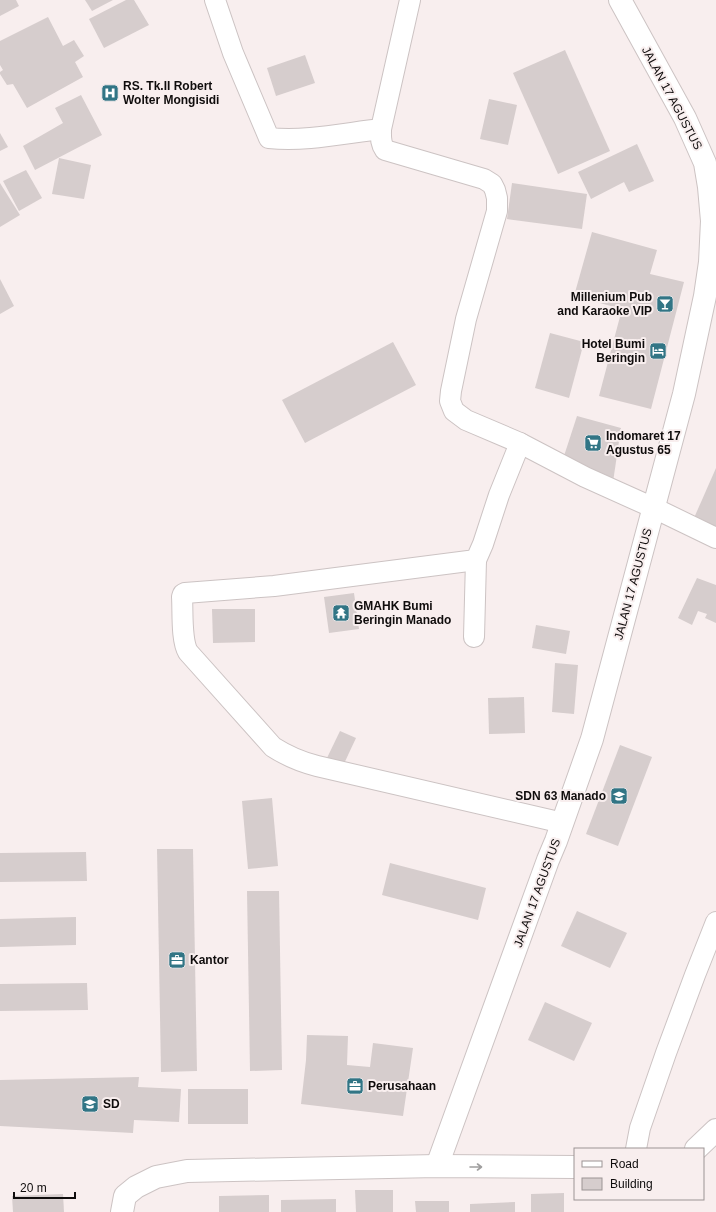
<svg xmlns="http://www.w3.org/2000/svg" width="716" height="1212" viewBox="0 0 716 1212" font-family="Helvetica,sans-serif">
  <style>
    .building { fill: #d6cdcd }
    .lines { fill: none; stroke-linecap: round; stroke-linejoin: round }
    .minor-casing { stroke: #ccc3c3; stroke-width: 22 }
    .tertiary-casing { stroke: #ccc3c3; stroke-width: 24 }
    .minor { stroke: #fff; stroke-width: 20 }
    .tertiary { stroke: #fff; stroke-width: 22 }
    .oneway { stroke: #9f9e9e }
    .labels { text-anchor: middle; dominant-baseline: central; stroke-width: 4; stroke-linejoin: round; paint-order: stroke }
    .poi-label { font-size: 12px; font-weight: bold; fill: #0f0c0c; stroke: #f8eeee; text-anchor: start }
    .street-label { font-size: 12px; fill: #0f0c0c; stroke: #f8eeee }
  </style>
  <rect width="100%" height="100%" fill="#f8eeee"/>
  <g class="building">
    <path d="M0,0H16L19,6L0,16Z"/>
    <path d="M85,0H113L92,11Z"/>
    <path d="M126,0H134L149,25L104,48L89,19Z"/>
    <path d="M48,17L63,46L74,40L84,56L75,62L83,77L27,108L13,84L7,85L0,74V72L3,70L0,65V41Z"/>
    <path d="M565,50L610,151L558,174L513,73Z"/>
    <path d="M305,55L315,83L276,96L267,68Z"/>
    <path d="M81,95L102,135L35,170L23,146L63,123L55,108Z"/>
    <path d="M489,99L517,105L508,145L480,139Z"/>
    <path d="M0,133L8,147L0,151Z"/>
    <path d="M637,144L654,181L629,192L624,182L591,199L578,172Z"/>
    <path d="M59,158L91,165L84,199L52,194Z"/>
    <path d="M26,170L42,198L19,211L3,181Z"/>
    <path d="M0,183L20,215L0,227Z"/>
    <path d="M512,183L587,194L582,229L507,219Z"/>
    <path d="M592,232L657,250L650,274L684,282L651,409L599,396L622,309L574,296Z"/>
    <path d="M0,279L14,306L0,314Z"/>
    <path d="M550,333L584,342L569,398L535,388Z"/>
    <path d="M393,342L416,385L305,443L282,400Z"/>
    <path d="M577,416L621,428L613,482L563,459Z"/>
    <path d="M716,468V530L694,518Z"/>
    <path d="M697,578L716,585V623L705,618L707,614L698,611L692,625L678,618Z"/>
    <path d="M354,593L359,629L329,633L324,597Z"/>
    <path d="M212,609H255V642L213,643Z"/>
    <path d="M536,625L570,631L566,654L532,648Z"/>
    <path d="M555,663L578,665L574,714L552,712Z"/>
    <path d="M524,697L525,733L489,734L488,698Z"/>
    <path d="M340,731L356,738L342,768L326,760Z"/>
    <path d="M620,745L652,757L618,846L586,834Z"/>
    <path d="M272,798L278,866L248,869L242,801Z"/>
    <path d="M157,849H193L197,1071L161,1072Z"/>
    <path d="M86,852L87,881L0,882V853Z"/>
    <path d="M390,863L486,888L478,920L382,895Z"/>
    <path d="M247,891H279L282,1070L250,1071Z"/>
    <path d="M577,911L627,933L610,968L561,946Z"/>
    <path d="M76,917V945L0,947V919Z"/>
    <path d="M87,983L88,1010L0,1011V984Z"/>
    <path d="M545,1002L592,1023L574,1061L528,1040Z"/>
    <path d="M307,1035L348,1036L347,1065L370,1067L373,1043L413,1048L403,1116L301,1104L306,1060Z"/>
    <path d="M139,1077L138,1087L181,1089L179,1122L134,1120L133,1133L0,1126V1080Z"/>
    <rect x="188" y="1089" width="60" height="35"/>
    <path d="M355,1190H393V1212H356Z"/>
    <path d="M564,1193V1212H531V1194Z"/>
    <path d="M63,1194L64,1212H13L12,1196Z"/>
    <path d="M269,1195V1212H219V1196Z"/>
    <path d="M336,1199V1212H281V1200Z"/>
    <path d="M415,1201H449V1212H416Z"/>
    <path d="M515,1202V1212H470V1204Z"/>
  </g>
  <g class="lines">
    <defs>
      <g id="minor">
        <path d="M215,0L233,53L269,138C306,142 345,133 381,129"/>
        <path d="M410,0L381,129C381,137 380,143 385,150L484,179L492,184L495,190L497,198V211L466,319L451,391L450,401L454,411L466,420L520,443L585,477L654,508L716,538"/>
        <path d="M520,443L499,495L483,544L476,560L274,586L185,593L183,594L182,597C183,612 181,640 188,652L273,747C287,756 301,762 317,766L563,823"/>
        <path d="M474,637L476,560"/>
        <path d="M636,1149L640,1128L666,1053L695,975L716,922"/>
      </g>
      <g id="tertiary">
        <path d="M696,1149L716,1130"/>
        <path d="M437,1166L548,860L556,841L592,739L684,394L705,296L710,262L712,221L709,187L705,163L685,118L620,0"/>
        <path d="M122,1212L125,1196L136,1187L156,1177L187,1171L437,1166L575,1167"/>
      </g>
    </defs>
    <use href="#minor" class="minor-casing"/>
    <use href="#tertiary" class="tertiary-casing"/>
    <use href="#minor" class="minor"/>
    <use href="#tertiary" class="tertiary"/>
  </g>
  <defs><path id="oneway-shaft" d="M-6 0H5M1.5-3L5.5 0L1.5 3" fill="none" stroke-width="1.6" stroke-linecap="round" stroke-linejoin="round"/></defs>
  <use class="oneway" href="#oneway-shaft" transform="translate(476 1167)"/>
  <defs>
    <symbol id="hospital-square" viewBox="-11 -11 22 22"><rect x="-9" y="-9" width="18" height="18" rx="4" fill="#317585" stroke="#f8eeee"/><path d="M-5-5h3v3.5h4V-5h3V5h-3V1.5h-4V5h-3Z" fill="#fff"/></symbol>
    <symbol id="bar-square" viewBox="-11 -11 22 22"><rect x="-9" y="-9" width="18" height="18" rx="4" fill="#317585" stroke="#f8eeee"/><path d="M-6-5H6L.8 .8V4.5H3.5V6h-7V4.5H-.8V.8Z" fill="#fff"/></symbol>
    <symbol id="hotel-square" viewBox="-11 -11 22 22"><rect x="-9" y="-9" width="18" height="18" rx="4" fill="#317585" stroke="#f8eeee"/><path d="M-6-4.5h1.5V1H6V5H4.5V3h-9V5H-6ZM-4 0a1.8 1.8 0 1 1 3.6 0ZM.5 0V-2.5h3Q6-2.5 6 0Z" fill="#fff"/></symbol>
    <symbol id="supermarket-square" viewBox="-11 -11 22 22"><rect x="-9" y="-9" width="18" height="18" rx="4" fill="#317585" stroke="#f8eeee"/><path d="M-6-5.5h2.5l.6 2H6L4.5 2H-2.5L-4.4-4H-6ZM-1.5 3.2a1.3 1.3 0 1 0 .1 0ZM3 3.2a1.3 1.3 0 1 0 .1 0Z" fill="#fff"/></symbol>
    <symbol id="temple-square" viewBox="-11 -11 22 22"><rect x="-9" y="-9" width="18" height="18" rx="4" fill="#317585" stroke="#f8eeee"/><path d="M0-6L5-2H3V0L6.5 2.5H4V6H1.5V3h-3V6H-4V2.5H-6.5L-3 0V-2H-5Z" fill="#fff"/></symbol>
    <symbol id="school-square" viewBox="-11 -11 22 22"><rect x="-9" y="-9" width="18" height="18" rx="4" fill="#317585" stroke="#f8eeee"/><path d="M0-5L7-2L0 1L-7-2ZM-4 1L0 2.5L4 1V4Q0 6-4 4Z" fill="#fff"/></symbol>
    <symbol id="office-square" viewBox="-11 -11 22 22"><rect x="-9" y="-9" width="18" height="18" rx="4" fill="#317585" stroke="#f8eeee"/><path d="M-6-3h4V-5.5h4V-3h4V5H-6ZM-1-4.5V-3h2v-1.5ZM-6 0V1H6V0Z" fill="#fff"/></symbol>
  </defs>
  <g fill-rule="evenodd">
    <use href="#hospital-square" x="100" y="83" width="20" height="20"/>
    <use href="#bar-square" x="655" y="294" width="20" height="20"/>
    <use href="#hotel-square" x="648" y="341" width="20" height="20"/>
    <use href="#supermarket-square" x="583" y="433" width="20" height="20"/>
    <use href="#temple-square" x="331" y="603" width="20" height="20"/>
    <use href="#school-square" x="609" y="786" width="20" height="20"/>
    <use href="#office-square" x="167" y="950" width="20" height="20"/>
    <use href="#office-square" x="345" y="1076" width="20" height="20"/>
    <use href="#school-square" x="80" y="1094" width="20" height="20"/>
  </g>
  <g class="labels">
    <g class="poi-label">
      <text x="123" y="86">RS. Tk.II Robert<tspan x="123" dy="14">Wolter Mongisidi</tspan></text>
      <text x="652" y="297" text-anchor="end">Millenium Pub<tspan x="652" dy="14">and Karaoke VIP</tspan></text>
      <text x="645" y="344" text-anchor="end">Hotel Bumi<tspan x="645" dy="14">Beringin</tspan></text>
      <text x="606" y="436">Indomaret 17<tspan x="606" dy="14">Agustus 65</tspan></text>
      <text x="354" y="606">GMAHK Bumi<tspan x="354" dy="14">Beringin Manado</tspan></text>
      <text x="606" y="796" text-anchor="end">SDN 63 Manado</text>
      <text x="190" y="960">Kantor</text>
      <text x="368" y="1086">Perusahaan</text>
      <text x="103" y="1104">SD</text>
    </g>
    <g class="street-label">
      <text transform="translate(672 98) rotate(62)">JALAN 17 AGUSTUS</text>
      <text transform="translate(633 584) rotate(-75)">JALAN 17 AGUSTUS</text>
      <text transform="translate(537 893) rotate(-70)">JALAN 17 AGUSTUS</text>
    </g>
  </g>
  <rect x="574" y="1148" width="130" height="52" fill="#f8eeee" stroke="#9b9494"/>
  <rect x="582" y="1161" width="20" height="6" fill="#ffffff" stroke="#9b9494"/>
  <text x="610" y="1168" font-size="12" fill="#0f0c0c">Road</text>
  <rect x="582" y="1178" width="20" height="12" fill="#d6cdcd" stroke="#9b9494"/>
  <text x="610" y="1188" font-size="12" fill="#0f0c0c">Building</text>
  <path d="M14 1192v6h61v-6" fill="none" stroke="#0f0c0c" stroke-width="2"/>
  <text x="20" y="1192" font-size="12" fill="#0f0c0c" stroke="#f8eeee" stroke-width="3" paint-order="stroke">20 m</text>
</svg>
